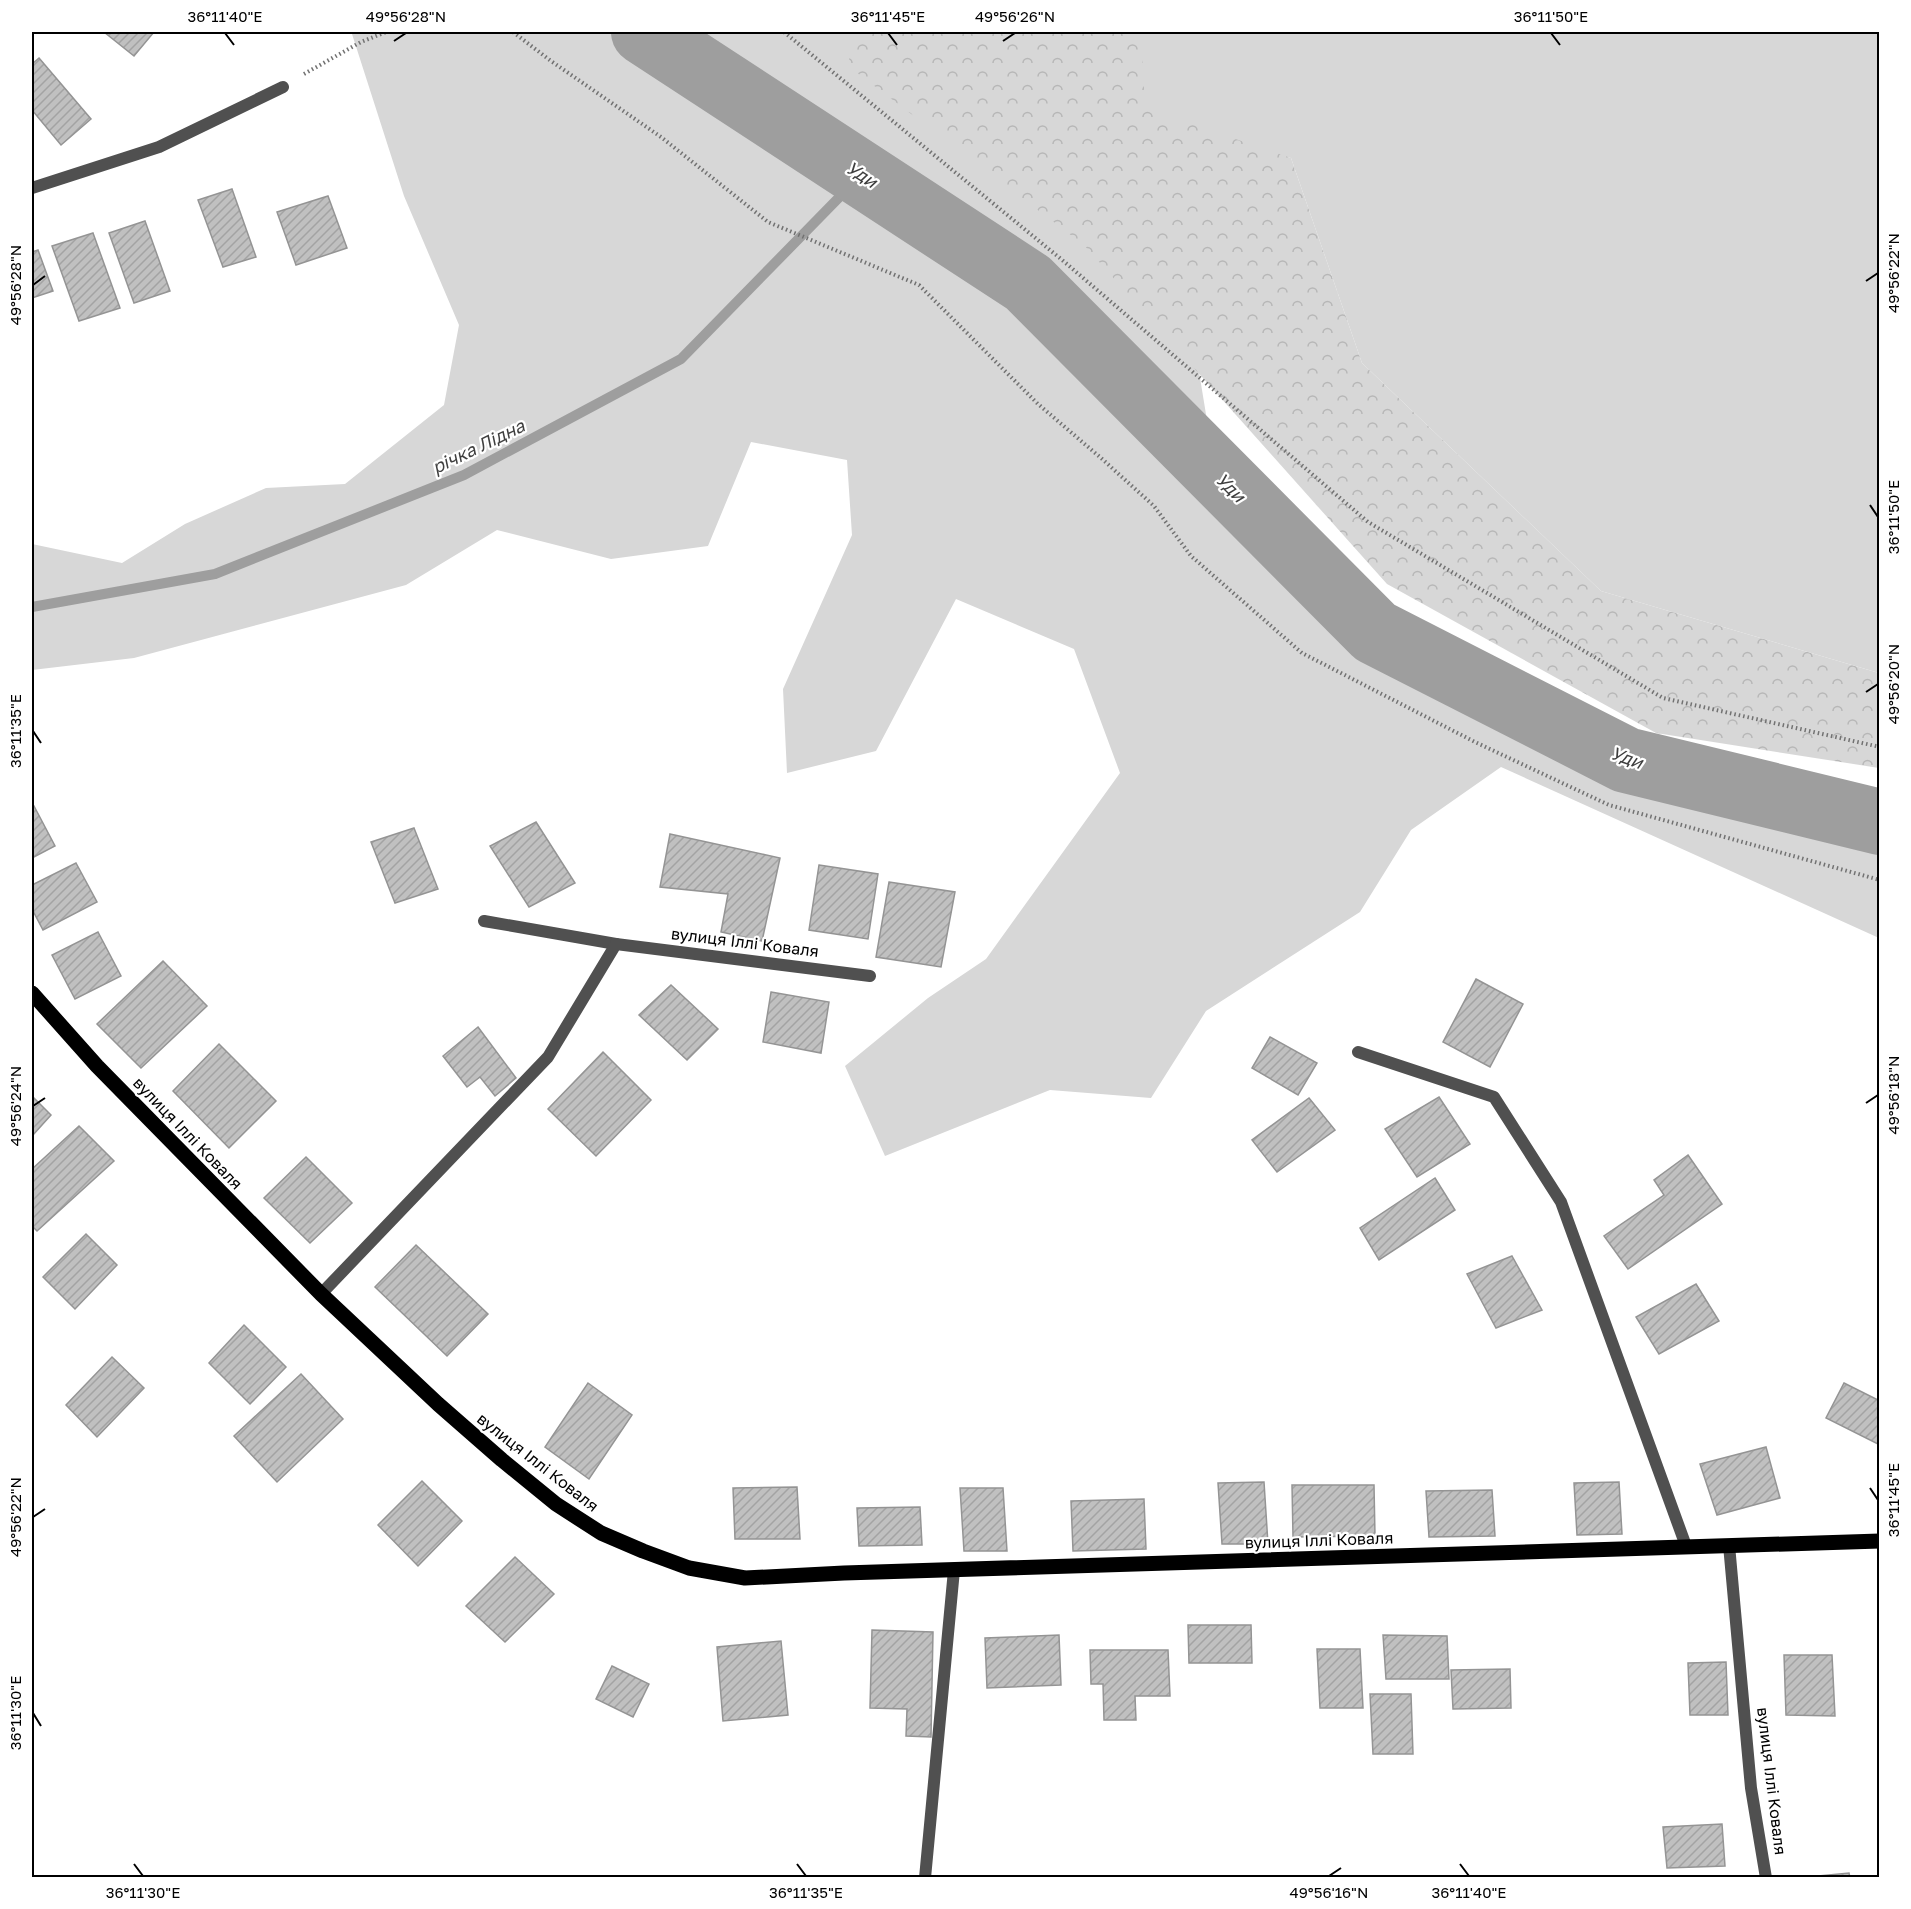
<svg xmlns="http://www.w3.org/2000/svg" width="1911" height="1909" viewBox="0 0 1911 1909" font-family="'Golos Text',sans-serif">
  <style>
    .green { fill: #d7d7d7 }
    .forest { fill: url(#forest-crowns) }
    .lines { fill: none; stroke-linecap: round; stroke-linejoin: round }
    .stream { stroke: #9e9e9e; stroke-width: 10 }
    .river { stroke: #9e9e9e; stroke-width: 66 }
    .building { fill: url(#building-hatch); stroke: #949494; stroke-width: 1.5 }
    .path { stroke: #727272; stroke-width: 4; stroke-dasharray: 1.5 3; stroke-linecap: butt }
    .minor { stroke: #505050; stroke-width: 12 }
    .primary { stroke: #000; stroke-width: 15 }
    .ticks { fill: none; stroke: #000; stroke-width: 2 }
    .labels { text-anchor: middle; dominant-baseline: central; stroke-width: 4.5; stroke-linejoin: round; paint-order: stroke }
    .street-label { font-size: 16px; fill: #000; stroke: #fff }
    .water-label { font-size: 18px; font-style: italic; fill: #3f3f3f; stroke: #fff }
    .neatline { fill: none; stroke: #000; stroke-width: 2 }
    .ticks-label { font-size: 15px; text-anchor: middle; fill: #000 }
  </style>
  <defs>
    <pattern id="forest-crowns" width="20" height="18" patternUnits="userSpaceOnUse" patternTransform="scale(1.5)"><rect width="20" height="18" fill="#d7d7d7"/><path d="M2 6a3 3 0 1 1 6 0M12 15a3 3 0 1 1 6 0" fill="none" stroke="#b7b7b7"/></pattern>
    <pattern id="building-hatch" width="6" height="6" patternUnits="userSpaceOnUse" patternTransform="scale(1.5)"><rect width="6" height="6" fill="#c0c0c0"/><path d="M-1 1l2-2M0 6l6-6M5 7l2-2" fill="none" stroke="#a3a3a3"/></pattern>
  </defs>
  <rect width="100%" height="100%" fill="#fff"/>
  <g class="green">
    <path d="M349,32H620L1020,299L1348,647L1679,804L1879,849V938L1501,767L1411,830L1360,912L1206,1011L1151,1098L1050,1090L885,1156L845,1066L928,998L986,959L1120,773L1074,649L956,599L876,751L787,773L783,689L852,535L847,460L751,442L708,546L611,559L497,530L406,585L134,658L32,670V544L122,563L185,524L266,488L345,484L444,405L459,325L404,196L352,34Z"/>
    <path d="M673,32H1879V673L1601,591L1362,363L1291,158L1159,127L1212,451L1026,266Z"/>
  </g>
  <path class="forest" d="M854,32H1141L1145,108L1291,158L1362,363L1601,591L1879,673V768L1656,733L1387,584L1084,245L848,66Z"/>
  <g class="lines">
    <path class="stream" d="M32,607L215,574L464,475L681,359L862,174"/>
    <path class="river" d="M644,32L1028,283L1375,632L1626,760L1880,822"/>
  </g>
  <g class="building">
    <path d="M104,32H154L134,56Z"/>
    <path d="M39,58L91,119L61,145L32,110V64Z"/>
    <path d="M232,189L256,257L223,267L198,200Z"/>
    <path d="M328,196L347,248L296,265L277,212Z"/>
    <path d="M145,221L170,291L134,303L109,233Z"/>
    <path d="M93,233L120,308L79,321L52,246Z"/>
    <path d="M38,250L53,291L32,298V252Z"/>
    <path d="M34,806L55,846L32,858V807Z"/>
    <path d="M536,822L575,883L529,907L490,846Z"/>
    <path d="M414,828L438,889L395,903L371,842Z"/>
    <path d="M670,834L780,858L762,941L721,932L728,894L660,887Z"/>
    <path d="M76,863L97,902L43,930L32,909V885Z"/>
    <path d="M819,865L878,874L868,939L809,930Z"/>
    <path d="M889,882L955,892L941,967L876,957Z"/>
    <path d="M98,932L121,976L75,999L52,955Z"/>
    <path d="M163,961L207,1006L141,1068L97,1024Z"/>
    <path d="M1476,979L1523,1004L1490,1067L1443,1042Z"/>
    <path d="M671,985L718,1029L687,1060L639,1015Z"/>
    <path d="M771,992L829,1002L821,1053L763,1042Z"/>
    <path d="M478,1027L516,1078L495,1096L480,1077L467,1087L443,1056Z"/>
    <path d="M1270,1037L1317,1063L1298,1095L1252,1068Z"/>
    <path d="M219,1044L276,1101L229,1148L173,1091Z"/>
    <path d="M603,1052L651,1100L596,1156L548,1109Z"/>
    <path d="M32,1096L51,1115L32,1136Z"/>
    <path d="M1439,1097L1470,1144L1417,1177L1385,1129Z"/>
    <path d="M1309,1098L1335,1130L1277,1172L1252,1140Z"/>
    <path d="M79,1126L114,1161L37,1231L32,1226V1169Z"/>
    <path d="M1688,1155L1722,1204L1628,1269L1604,1236L1664,1195L1654,1180Z"/>
    <path d="M306,1157L352,1203L310,1243L264,1198Z"/>
    <path d="M1435,1178L1455,1210L1379,1260L1360,1228Z"/>
    <path d="M86,1234L117,1265L75,1309L43,1277Z"/>
    <path d="M416,1245L488,1314L447,1356L375,1287Z"/>
    <path d="M1512,1256L1542,1310L1496,1328L1467,1274Z"/>
    <path d="M1696,1284L1719,1321L1659,1354L1636,1317Z"/>
    <path d="M244,1325L286,1367L250,1404L209,1363Z"/>
    <path d="M112,1357L144,1388L97,1437L66,1405Z"/>
    <path d="M301,1374L343,1419L277,1482L234,1436Z"/>
    <path d="M588,1383L632,1415L589,1479L545,1447Z"/>
    <path d="M1844,1383L1880,1401V1445L1826,1418Z"/>
    <path d="M1766,1447L1780,1498L1717,1515L1700,1464Z"/>
    <path d="M422,1481L462,1521L418,1566L378,1525Z"/>
    <path d="M1264,1482L1268,1544H1222L1218,1483Z"/>
    <path d="M1619,1482L1622,1534L1577,1535L1574,1483Z"/>
    <path d="M1292,1485H1374L1375,1536L1293,1537Z"/>
    <path d="M797,1487L800,1539H735L733,1488Z"/>
    <path d="M960,1488H1003L1007,1551H964Z"/>
    <path d="M1492,1490L1495,1536L1429,1537L1426,1491Z"/>
    <path d="M1144,1499L1146,1549L1073,1551L1071,1501Z"/>
    <path d="M920,1507L922,1545L859,1546L857,1508Z"/>
    <path d="M515,1557L554,1594L505,1642L466,1606Z"/>
    <path d="M1188,1625H1251L1252,1663H1189Z"/>
    <path d="M872,1630L933,1632L931,1737L906,1736L907,1709L870,1708Z"/>
    <path d="M1059,1635L1061,1685L987,1688L985,1638Z"/>
    <path d="M1383,1635L1447,1636L1449,1679H1386Z"/>
    <path d="M781,1641L788,1715L723,1721L717,1647Z"/>
    <path d="M1317,1649H1360L1363,1708H1320Z"/>
    <path d="M1090,1650H1168L1170,1696H1135L1136,1720H1104L1103,1684H1091Z"/>
    <path d="M1784,1655H1832L1835,1716L1786,1715Z"/>
    <path d="M1726,1662L1728,1715H1690L1688,1663Z"/>
    <path d="M612,1666L649,1684L633,1717L596,1699Z"/>
    <path d="M1510,1669L1511,1708L1453,1709L1451,1670Z"/>
    <path d="M1370,1694H1411L1413,1754H1373Z"/>
    <path d="M1722,1824L1725,1866L1667,1868L1663,1827Z"/>
    <path d="M1849,1873L1850,1878H1797Z"/>
  </g>
  <g class="lines">
    <g class="path">
      <path d="M513,32L551,61L661,137L768,222L919,285L1038,404L1101,458L1154,506L1191,556L1302,653L1475,742L1609,805L1880,880"/>
      <path d="M784,32L1061,259L1368,522L1663,698L1880,747"/>
      <path d="M304,74L361,42L386,32"/>
    </g>
    <g class="minor">
      <path d="M32,188L159,147L283,87"/>
      <path d="M484,921L616,944"/>
      <path d="M1358,1052L1494,1097L1561,1202L1686,1546"/>
      <path d="M321,1294L548,1057L616,944L870,976"/>
      <path d="M1729,1545L1751,1788L1766,1878"/>
      <path d="M925,1878L954,1570"/>
    </g>
    <path class="primary" d="M32,993L97,1066L321,1294L438,1404L502,1460L556,1504L601,1533L643,1551L689,1568L745,1578L844,1573L1880,1541"/>
  </g>
  <path class="ticks" d="M225,33L234,45M888,33L897,45M1551,33L1560,45M394,41L406,33M1003,41L1015,33M1866,281L1878,273M33,285L45,276M1870,505L1878,517M1866,692L1878,684M33,731L41,743M1866,1103L1878,1095M33,1106L45,1098M1870,1488L1878,1500M33,1517L45,1509M33,1713L41,1726M134,1864L143,1876M797,1864L806,1876M1460,1864L1469,1876M1329,1876L1341,1868"/>
  <g class="labels">
    <g class="street-label">
      <text transform="translate(745 942) rotate(7)">вулиця Іллі Коваля</text>
      <text transform="translate(188 1133) rotate(46)">вулиця Іллі Коваля</text>
      <text transform="translate(538 1462) rotate(38)">вулиця Іллі Коваля</text>
      <text transform="translate(1319 1540) rotate(-2)">вулиця Іллі Коваля</text>
      <text transform="translate(1772 1781) rotate(83)">вулиця Іллі Коваля</text>
    </g>
    <g class="water-label">
      <text transform="translate(862 174) rotate(33)">Уди</text>
      <text transform="translate(478 446) rotate(-26)">річка Лідна</text>
      <text transform="translate(1231 487) rotate(45)">Уди</text>
      <text transform="translate(1627 757) rotate(20)">Уди</text>
    </g>
  </g>
  <rect width="1911" height="1909" fill="none" stroke="#ffffff" stroke-width="66"/>
  <rect x="33" y="33" width="1845" height="1843" class="neatline"/>
  <g class="ticks-label">
    <text x="225" y="22">36°11'40"E</text>
    <text x="406" y="22">49°56'28"N</text>
    <text x="888" y="22">36°11'45"E</text>
    <text x="1015" y="22">49°56'26"N</text>
    <text x="1551" y="22">36°11'50"E</text>
    <text transform="translate(1894 273) rotate(-90)" y="5">49°56'22"N</text>
    <text transform="translate(16 285) rotate(-90)" y="5">49°56'28"N</text>
    <text transform="translate(1894 517) rotate(-90)" y="5">36°11'50"E</text>
    <text transform="translate(1894 684) rotate(-90)" y="5">49°56'20"N</text>
    <text transform="translate(16 731) rotate(-90)" y="5">36°11'35"E</text>
    <text transform="translate(1894 1095) rotate(-90)" y="5">49°56'18"N</text>
    <text transform="translate(16 1106) rotate(-90)" y="5">49°56'24"N</text>
    <text transform="translate(1894 1500) rotate(-90)" y="5">36°11'45"E</text>
    <text transform="translate(16 1517) rotate(-90)" y="5">49°56'22"N</text>
    <text transform="translate(16 1713) rotate(-90)" y="5">36°11'30"E</text>
    <text x="143" y="1898">36°11'30"E</text>
    <text x="806" y="1898">36°11'35"E</text>
    <text x="1329" y="1898">49°56'16"N</text>
    <text x="1469" y="1898">36°11'40"E</text>
  </g>
</svg>
